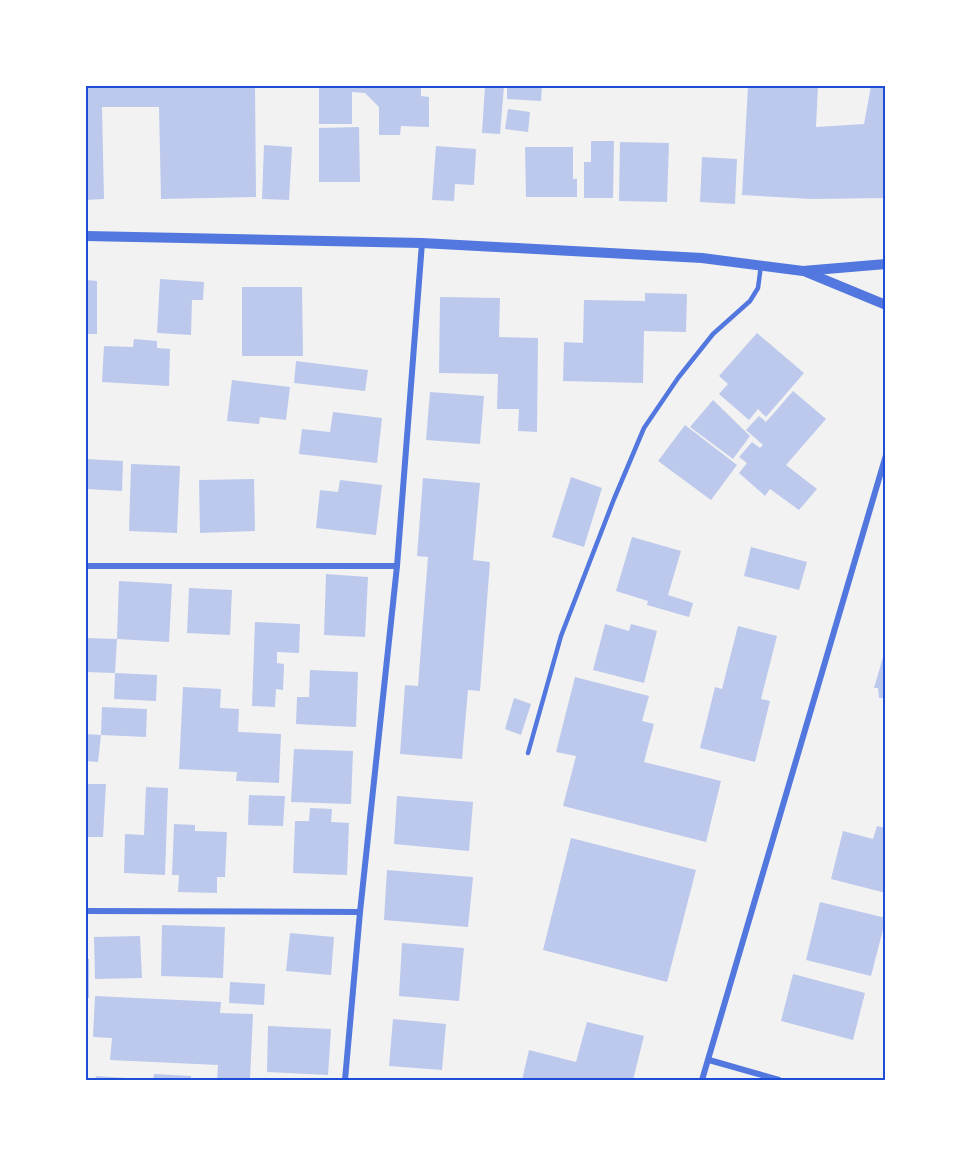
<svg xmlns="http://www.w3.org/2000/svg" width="971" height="1166" viewBox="0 0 971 1166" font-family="'Open Sans',sans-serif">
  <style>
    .building { fill: #bdc9ec }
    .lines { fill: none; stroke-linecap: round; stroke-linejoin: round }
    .service { stroke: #5277de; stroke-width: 4.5 }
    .minor { stroke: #5277de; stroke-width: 6 }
    .tertiary { stroke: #5277de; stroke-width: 10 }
    .neatline { fill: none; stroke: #1d4ed8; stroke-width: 2 }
  </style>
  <rect width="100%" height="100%" fill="#f2f2f2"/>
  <g class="building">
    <path d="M86,86H255L256,197L161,199L159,107H102L104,199L86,200Z"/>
    <path d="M319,86H421V96L429,97V127L401,126L400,135H379V107L365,93L352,92V124H319Z"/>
    <path d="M485,86H504L500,134L482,133Z"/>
    <path d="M507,86H542L541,101L507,99Z"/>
    <path d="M748,86H818L816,127L864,124L871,86H886V198L812,199L742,195Z"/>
    <path d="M508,109L530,112L528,132L505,129Z"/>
    <path d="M359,127L360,182H319V128Z"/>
    <path d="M591,141H614L613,198H584V162H591Z"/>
    <path d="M620,142L669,143L667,202L619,201Z"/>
    <path d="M264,145L292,147L289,200L262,199Z"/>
    <path d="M436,146L476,149L474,185L455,184L454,201L432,200Z"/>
    <path d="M525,147H573V179H577V197H526Z"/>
    <path d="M702,157L737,159L735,204L700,202Z"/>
    <path d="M160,279L204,282L203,300H192L191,335L157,333Z"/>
    <path d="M86,280L97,281V334H86Z"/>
    <path d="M242,287H302L303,356H242Z"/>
    <path d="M645,293L687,294L686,332L644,331L643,383L563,381L564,342L583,343L584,300L645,301Z"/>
    <path d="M440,297L500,298L499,337L538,338L537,432L518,431L519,409H497L498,374L439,373Z"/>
    <path d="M757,333L804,373L766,417L758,409L749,420L719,394L728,384L719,376Z"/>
    <path d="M134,339L157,341V348L170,349L169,386L102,382L104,346L133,347Z"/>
    <path d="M296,361L368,370L365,391L294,383Z"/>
    <path d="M232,380L290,387L286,420L260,417L259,424L227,421Z"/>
    <path d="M793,391L826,419L786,465L817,489L799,510L770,489L765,496L739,473L747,463L739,457L752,442L760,448L763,445L746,430L759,416L766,422Z"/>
    <path d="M430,392L484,396L480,444L426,440Z"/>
    <path d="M713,400L750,436L733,459L690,427Z"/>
    <path d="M333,412L382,418L377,463L299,454L302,429L330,432Z"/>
    <path d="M685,425L737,465L711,500L658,461Z"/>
    <path d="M86,459L123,461L122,491L86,489Z"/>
    <path d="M131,464L180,466L177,533L129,531Z"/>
    <path d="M571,477L602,488L584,547L552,537Z"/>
    <path d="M423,478L480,483L473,560L490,562L480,691L468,690L462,759L400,754L405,685L418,686L428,557L417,556Z"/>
    <path d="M254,479L255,531L200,533L199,480Z"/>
    <path d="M340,480L382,485L376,535L316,528L320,490L338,492Z"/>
    <path d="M632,537L681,551L668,595L693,603L689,617L647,605L648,601L616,591Z"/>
    <path d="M751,547L807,562L799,590L744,576Z"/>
    <path d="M326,574L368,577L365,637L324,635Z"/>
    <path d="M119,581L172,584L169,642L117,639Z"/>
    <path d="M189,588L232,590L230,635L187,633Z"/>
    <path d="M255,622L300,624L299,653L277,652V663L284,664L283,690L276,689L275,707L252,706Z"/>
    <path d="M605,624L629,631L631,624L657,631L644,683L593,670Z"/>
    <path d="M738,626L777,636L761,699L770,701L755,762L700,748L715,687L722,689Z"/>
    <path d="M86,638L117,639L115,673L157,675L156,701L114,699L115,673L86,672Z"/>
    <path d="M885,650L886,698H879L878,688H874Z"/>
    <path d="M310,670L358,672L356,727L296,724L297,697H309Z"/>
    <path d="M575,677L649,696L642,721L654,724L644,762L721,781L706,842L563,806L576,756L556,752Z"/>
    <path d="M183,687L221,689L220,708L239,709L238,732L281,734L279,783L236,781L237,772L179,769Z"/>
    <path d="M514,698L531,704L521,735L505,729Z"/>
    <path d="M102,707L147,709L146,737L101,735L98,762L86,761V734L101,735Z"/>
    <path d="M294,749L353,751L351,804L291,802Z"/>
    <path d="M86,784H106L103,837H86Z"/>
    <path d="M146,787L168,788L165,875L124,873L125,834L144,835Z"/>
    <path d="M249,795L285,796L283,826L248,825Z"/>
    <path d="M397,796L473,802L469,851L394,844Z"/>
    <path d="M310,808L332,809L331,822L349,823L347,875L293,873L295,821H309Z"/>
    <path d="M174,824L195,825V831L227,832L225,877H217V893L178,892L179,875H172Z"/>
    <path d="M877,826L886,828V893L831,879L843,831L873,839Z"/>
    <path d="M571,838L696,870L667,982L543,950Z"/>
    <path d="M387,870L473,877L468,927L384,920Z"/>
    <path d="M820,902L886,918L871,976L806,960Z"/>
    <path d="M162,925L225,927L223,978L161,976Z"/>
    <path d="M290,933L334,937L331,975L286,971Z"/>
    <path d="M140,936L142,978L95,979L94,937Z"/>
    <path d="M402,943L464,948L459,1001L399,996Z"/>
    <rect x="86" y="959" width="3" height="39"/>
    <path d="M793,974L865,993L853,1040L781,1021Z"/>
    <path d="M230,982L265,984L264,1005L229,1003Z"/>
    <path d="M95,996L221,1002L220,1013L253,1014L250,1080H217L218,1065L110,1060L112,1038L93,1037Z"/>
    <path d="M393,1019L446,1024L442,1070L389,1066Z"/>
    <path d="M587,1022L644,1036L633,1080H522L529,1050L576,1062Z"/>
    <path d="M268,1026L331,1029L328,1075L267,1072Z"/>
    <path d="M154,1074L191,1076V1080H153Z"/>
    <path d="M96,1076L142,1079V1080H95Z"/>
  </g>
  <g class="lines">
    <path class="service" d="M528,753L561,636L614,499L644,428L678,378L713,334L750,301L758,288L761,265"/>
    <g class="minor">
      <path d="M86,566H397"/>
      <path d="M86,911L360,912"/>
      <path d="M709,1060L779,1080"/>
      <path d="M345,1080L360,912L397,566L422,243"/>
      <path d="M702,1080L886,455"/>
    </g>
    <g class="tertiary">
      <path d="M86,236L422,243L702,258L803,271L886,264"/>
      <path d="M806,272L886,305"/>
    </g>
  </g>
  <rect width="971" height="1166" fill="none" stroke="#ffffff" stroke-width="174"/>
  <rect x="87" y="87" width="797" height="992" class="neatline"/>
</svg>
